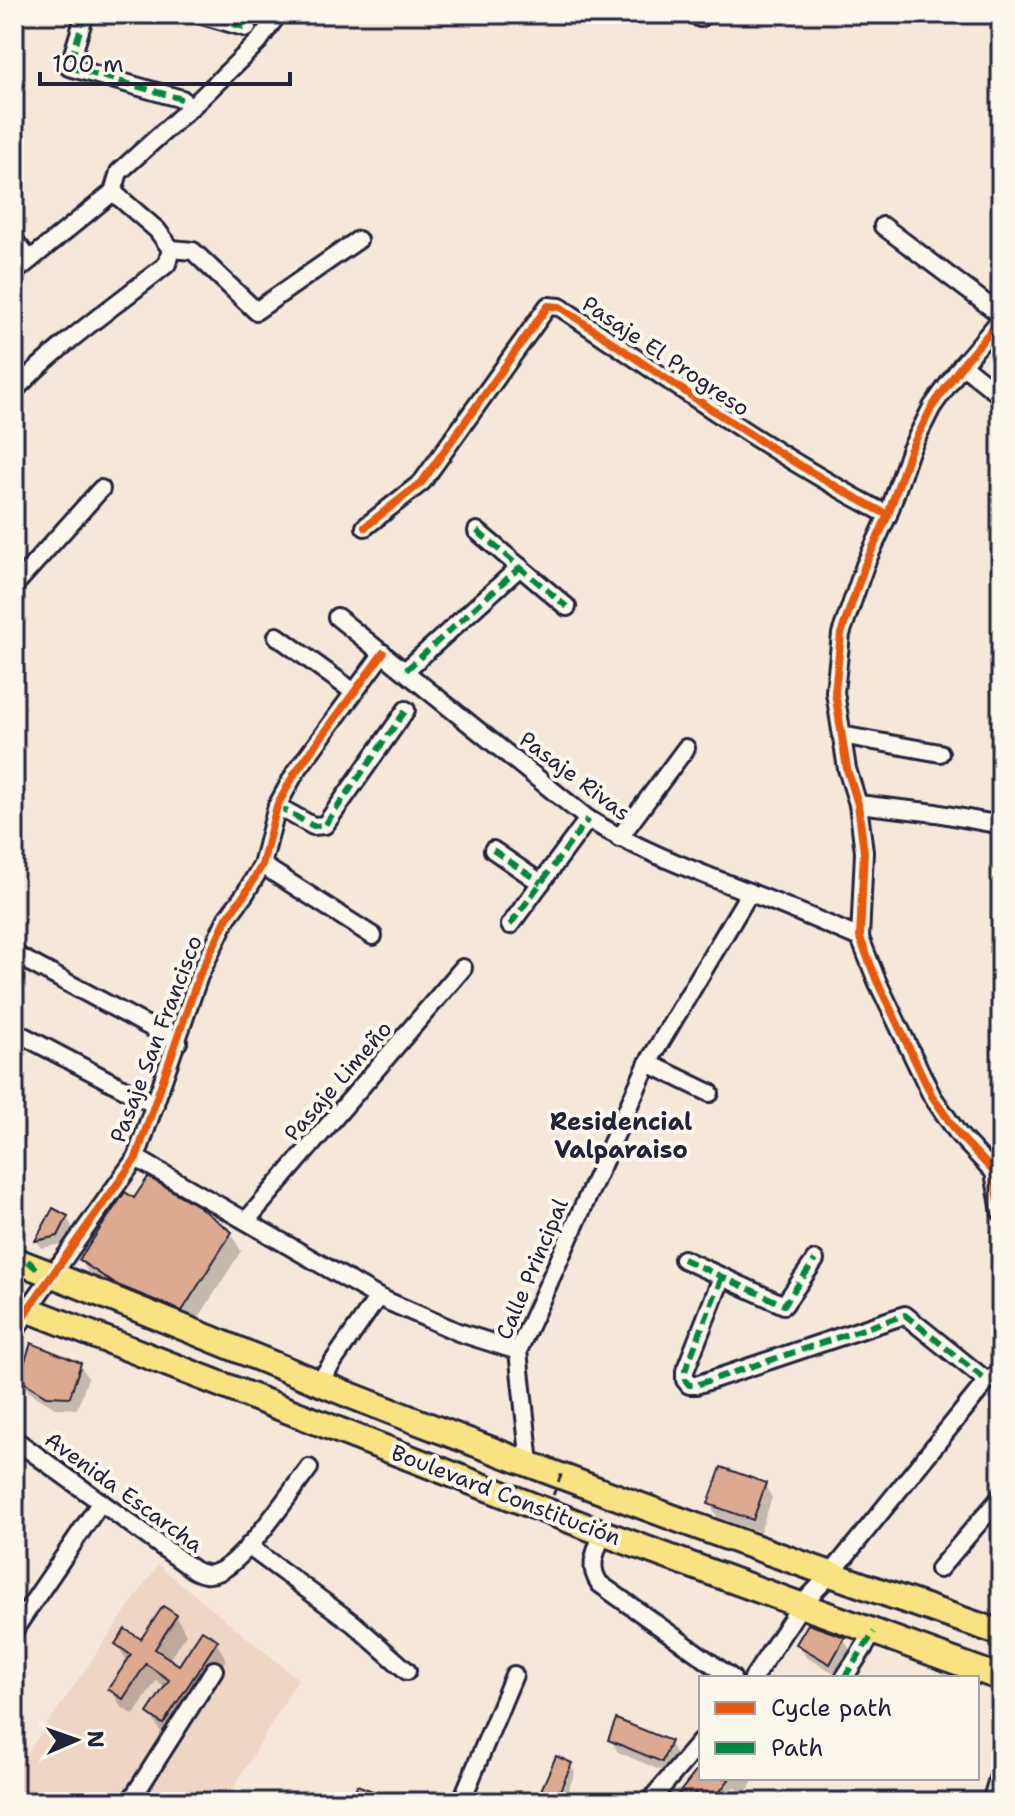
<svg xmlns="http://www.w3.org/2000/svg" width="1015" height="1816" viewBox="0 0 1015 1816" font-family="'Shantell Sans',sans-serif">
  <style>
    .built { fill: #eed5c4 }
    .shadow { fill: #0003 }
    .building { fill: #ddaa91; stroke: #22223b; stroke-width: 2 }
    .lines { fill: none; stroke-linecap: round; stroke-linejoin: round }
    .minor-casing { stroke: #22223b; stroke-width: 22 }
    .highway-casing { stroke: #22223b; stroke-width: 30 }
    .minor { stroke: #fbf7ec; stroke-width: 16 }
    .highway { stroke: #f8e281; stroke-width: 24 }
    .path-bridge { stroke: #22223b; stroke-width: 3; stroke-dasharray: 8 6; stroke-linecap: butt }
    .quiet { stroke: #00873e; stroke-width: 6; stroke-dasharray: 12 6; stroke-linecap: butt }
    .cycleway-casing { stroke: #fbf7ec; stroke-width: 13 }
    .cycleway { stroke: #e8590c; stroke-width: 8 }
    .labels { text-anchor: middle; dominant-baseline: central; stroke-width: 8; stroke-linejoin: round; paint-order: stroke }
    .street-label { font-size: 22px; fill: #22223b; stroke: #fbf7ec }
    .neighbourhood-label { font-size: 24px; font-weight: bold; fill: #22223b; stroke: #fbf7ec }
  </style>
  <rect width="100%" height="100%" fill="#f5e8da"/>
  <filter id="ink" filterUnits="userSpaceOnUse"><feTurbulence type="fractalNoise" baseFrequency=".0125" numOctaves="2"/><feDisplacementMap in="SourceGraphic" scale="16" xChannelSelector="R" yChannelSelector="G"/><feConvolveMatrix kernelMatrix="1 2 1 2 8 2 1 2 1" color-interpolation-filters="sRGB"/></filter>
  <g filter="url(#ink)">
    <path class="built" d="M158,1565L298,1679L225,1802H14V1772Z"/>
    <g class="shadow">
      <path d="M134,1201L231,1233L241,1251L193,1327L91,1278L81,1260Z"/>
      <path d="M54,1211L67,1218L72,1226L62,1244L41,1248L37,1241Z"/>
      <path d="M80,1365L88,1378L77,1409L55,1408L29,1392L21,1379Z"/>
      <path d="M765,1485L772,1498L760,1532L717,1517L710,1504Z"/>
      <path d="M176,1616L186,1634L169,1660L180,1667L216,1642L226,1659L174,1740L160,1731L150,1713L167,1688L156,1681L134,1715L121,1707L111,1689L128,1663L117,1644L141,1642Z"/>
      <path d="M844,1639L851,1652L838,1675L806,1657L798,1644Z"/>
      <path d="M610,1739L669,1742L677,1756L669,1774L618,1752Z"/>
      <path d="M570,1764L575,1773L563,1802H546L542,1795Z"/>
      <path d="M701,1767V1778H755L745,1794L733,1787L722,1802H675Z"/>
    </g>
    <g class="building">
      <path d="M148,1177L198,1206L232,1232L182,1311L115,1284L79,1260L125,1192L134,1198Z"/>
      <path d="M53,1208L68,1216L58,1236L35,1241Z"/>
      <path d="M31,1343L81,1363L70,1397L46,1396L19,1379Z"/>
      <path d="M721,1467L766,1483L753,1520L708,1504Z"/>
      <path d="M163,1606L177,1615L155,1649L179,1665L202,1630L218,1640L163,1724L147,1713L169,1680L146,1664L123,1699L108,1689L131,1655L115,1644L125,1629L141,1639Z"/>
      <path d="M808,1624L845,1637L830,1664L796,1644Z"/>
      <path d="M616,1719L671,1741L662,1762L608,1740Z"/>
      <path d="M556,1756L572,1763L555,1802L539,1795Z"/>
      <path d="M701,1765V1778H730L712,1802H706L695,1793L689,1802H672Z"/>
      <path d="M357,1785L398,1801L397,1802H351Z"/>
    </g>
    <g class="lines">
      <defs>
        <g id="minor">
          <path d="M85,14L69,67L182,99"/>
          <path d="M198,14L247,28"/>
          <path d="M699,14L700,18"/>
          <path d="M883,226L1001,315"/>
          <path d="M14,240L30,260"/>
          <path d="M171,249L193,251L256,311L358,240"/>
          <path d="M14,273L113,192L119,172L200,99L259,41L278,14"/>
          <path d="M1001,319L962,365L932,407L910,451L888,515L865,565L841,634L835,692L847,769L858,804L864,852L860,938L877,981L932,1096L959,1135L994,1172L1001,1212"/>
          <path d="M962,365L1001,396"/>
          <path d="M14,391C60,343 115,306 167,264L171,249L157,230L113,192"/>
          <path d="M365,527L422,482L548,306L560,307C667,379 773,455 888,515"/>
          <path d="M477,531L567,607"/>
          <path d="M14,586L101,489"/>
          <path d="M337,617L588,819C642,852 693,870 751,893C788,907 824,923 860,938"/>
          <path d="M277,636L354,692"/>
          <path d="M406,670L520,567"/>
          <path d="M841,735L940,753"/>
          <path d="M858,804L936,813L1001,825"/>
          <path d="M277,806L313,826L325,825L406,710"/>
          <path d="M619,838L686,748"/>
          <path d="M493,850L541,883"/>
          <path d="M262,865L373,936"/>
          <path d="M510,925L588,819"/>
          <path d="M14,954L178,1042"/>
          <path d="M14,1031L155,1105"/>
          <path d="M648,1063L710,1093"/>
          <path d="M136,1158L378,1297L458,1332L518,1351"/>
          <path d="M246,1221L463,968"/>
          <path d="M683,1259L784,1305L815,1260"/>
          <path d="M722,1277L685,1371V1380L689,1385H696L905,1315L987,1381"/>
          <path d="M14,1334L28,1309L136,1158L199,976L227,918L245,894L262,865L277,806L295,773L383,653"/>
          <path d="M319,1382L378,1297"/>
          <path d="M14,1439L194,1570C202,1574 209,1576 218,1572C245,1561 289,1494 309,1468"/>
          <path d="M530,1464L518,1351L648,1063L750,892"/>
          <path d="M603,1533C596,1551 587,1567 600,1584L732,1678"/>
          <path d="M248,1546L354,1624L407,1671"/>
          <path d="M939,1569L1001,1497"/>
          <path d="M14,1630L101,1502"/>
          <path d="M753,1678L802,1604L830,1575L987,1381L1001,1372"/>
          <path d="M844,1678L874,1632"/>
          <path d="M130,1802L214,1670"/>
          <path d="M461,1802L514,1675"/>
          <path d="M649,1802L701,1741"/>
          <path d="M991,1802L1001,1769"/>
        </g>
        <g id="highway">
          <path d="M14,1260C127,1303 239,1351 352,1396C566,1480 783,1559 1001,1633"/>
          <path d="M14,1304L603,1533L1001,1678"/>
        </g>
      </defs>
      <use href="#minor" class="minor-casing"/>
      <use href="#highway" class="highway-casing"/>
      <use href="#minor" class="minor"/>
      <use href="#highway" class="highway"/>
      <path class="path-bridge" d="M543,1521L563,1470"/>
      <g class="quiet">
        <path d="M85,14L69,67L182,99"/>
        <path d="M198,14L247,28"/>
        <path d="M477,531L567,607"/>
        <path d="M406,670L520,567"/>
        <path d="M277,806L313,826L325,825L406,710"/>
        <path d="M493,850L541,883"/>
        <path d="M510,925L588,819"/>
        <path d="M14,1249L37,1269"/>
        <path d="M683,1259L784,1305L815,1260"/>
        <path d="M722,1277L685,1371V1380L689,1385H696L905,1315L987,1381"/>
        <path d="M844,1678L874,1632"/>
      </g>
      <defs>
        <g id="cycleway">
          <path d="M1001,319L962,365L932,407L910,451L888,515L865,565L841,634L835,692L847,769L858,804L864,852L860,938L877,981L932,1096L959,1135L994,1172L1001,1212"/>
          <path d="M365,527L422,482L548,306L560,307C667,379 773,455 888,515"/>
          <path d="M14,1334L28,1309L136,1158L199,976L227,918L245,894L262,865L277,806L295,773L383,653"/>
        </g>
      </defs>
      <use href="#cycleway" class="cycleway-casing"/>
      <use href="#cycleway" class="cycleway"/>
    </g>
  </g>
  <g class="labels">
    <g class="street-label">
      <text transform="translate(666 356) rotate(34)">Pasaje El Progreso</text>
      <text transform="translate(575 776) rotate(37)">Pasaje Rivas</text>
      <text transform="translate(156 1039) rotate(-69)">Pasaje San Francisco</text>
      <text transform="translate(338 1081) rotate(-49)">Pasaje Limeño</text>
      <text transform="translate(532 1269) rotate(-67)">Calle Principal</text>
      <text transform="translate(124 1492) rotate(36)">Avenida Escarcha</text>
      <text transform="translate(506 1495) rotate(21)">Boulevard Constitución</text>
    </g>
    <g class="neighbourhood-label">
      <text x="621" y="1122">Residencial<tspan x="621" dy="28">Valparaiso</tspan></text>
    </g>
  </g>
  <rect width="1015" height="1816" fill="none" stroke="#fbf7ec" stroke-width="48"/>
  <rect x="24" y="24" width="967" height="1768" fill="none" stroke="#22223b" stroke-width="3" filter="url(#ink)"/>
  <rect x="699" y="1676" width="280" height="104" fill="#fbf7ec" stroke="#a4a2a5" stroke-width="2"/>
  <rect x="715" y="1702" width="40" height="12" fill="#e8590c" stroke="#a4a2a5" stroke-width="2"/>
  <text x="771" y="1716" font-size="24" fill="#22223b">Cycle path</text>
  <rect x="715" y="1742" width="40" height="12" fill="#00873e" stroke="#a4a2a5" stroke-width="2"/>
  <text x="771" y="1756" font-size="24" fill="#22223b">Path</text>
  <g transform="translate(76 1740) rotate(88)" stroke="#fbf7ec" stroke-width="6" paint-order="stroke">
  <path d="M0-6L14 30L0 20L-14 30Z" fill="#22223b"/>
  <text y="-12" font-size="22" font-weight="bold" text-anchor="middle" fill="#22223b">N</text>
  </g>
  <path d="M40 72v12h250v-12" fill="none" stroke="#22223b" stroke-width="4"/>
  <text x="52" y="72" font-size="24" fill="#22223b" stroke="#fbf7ec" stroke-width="6" paint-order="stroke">100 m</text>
</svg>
